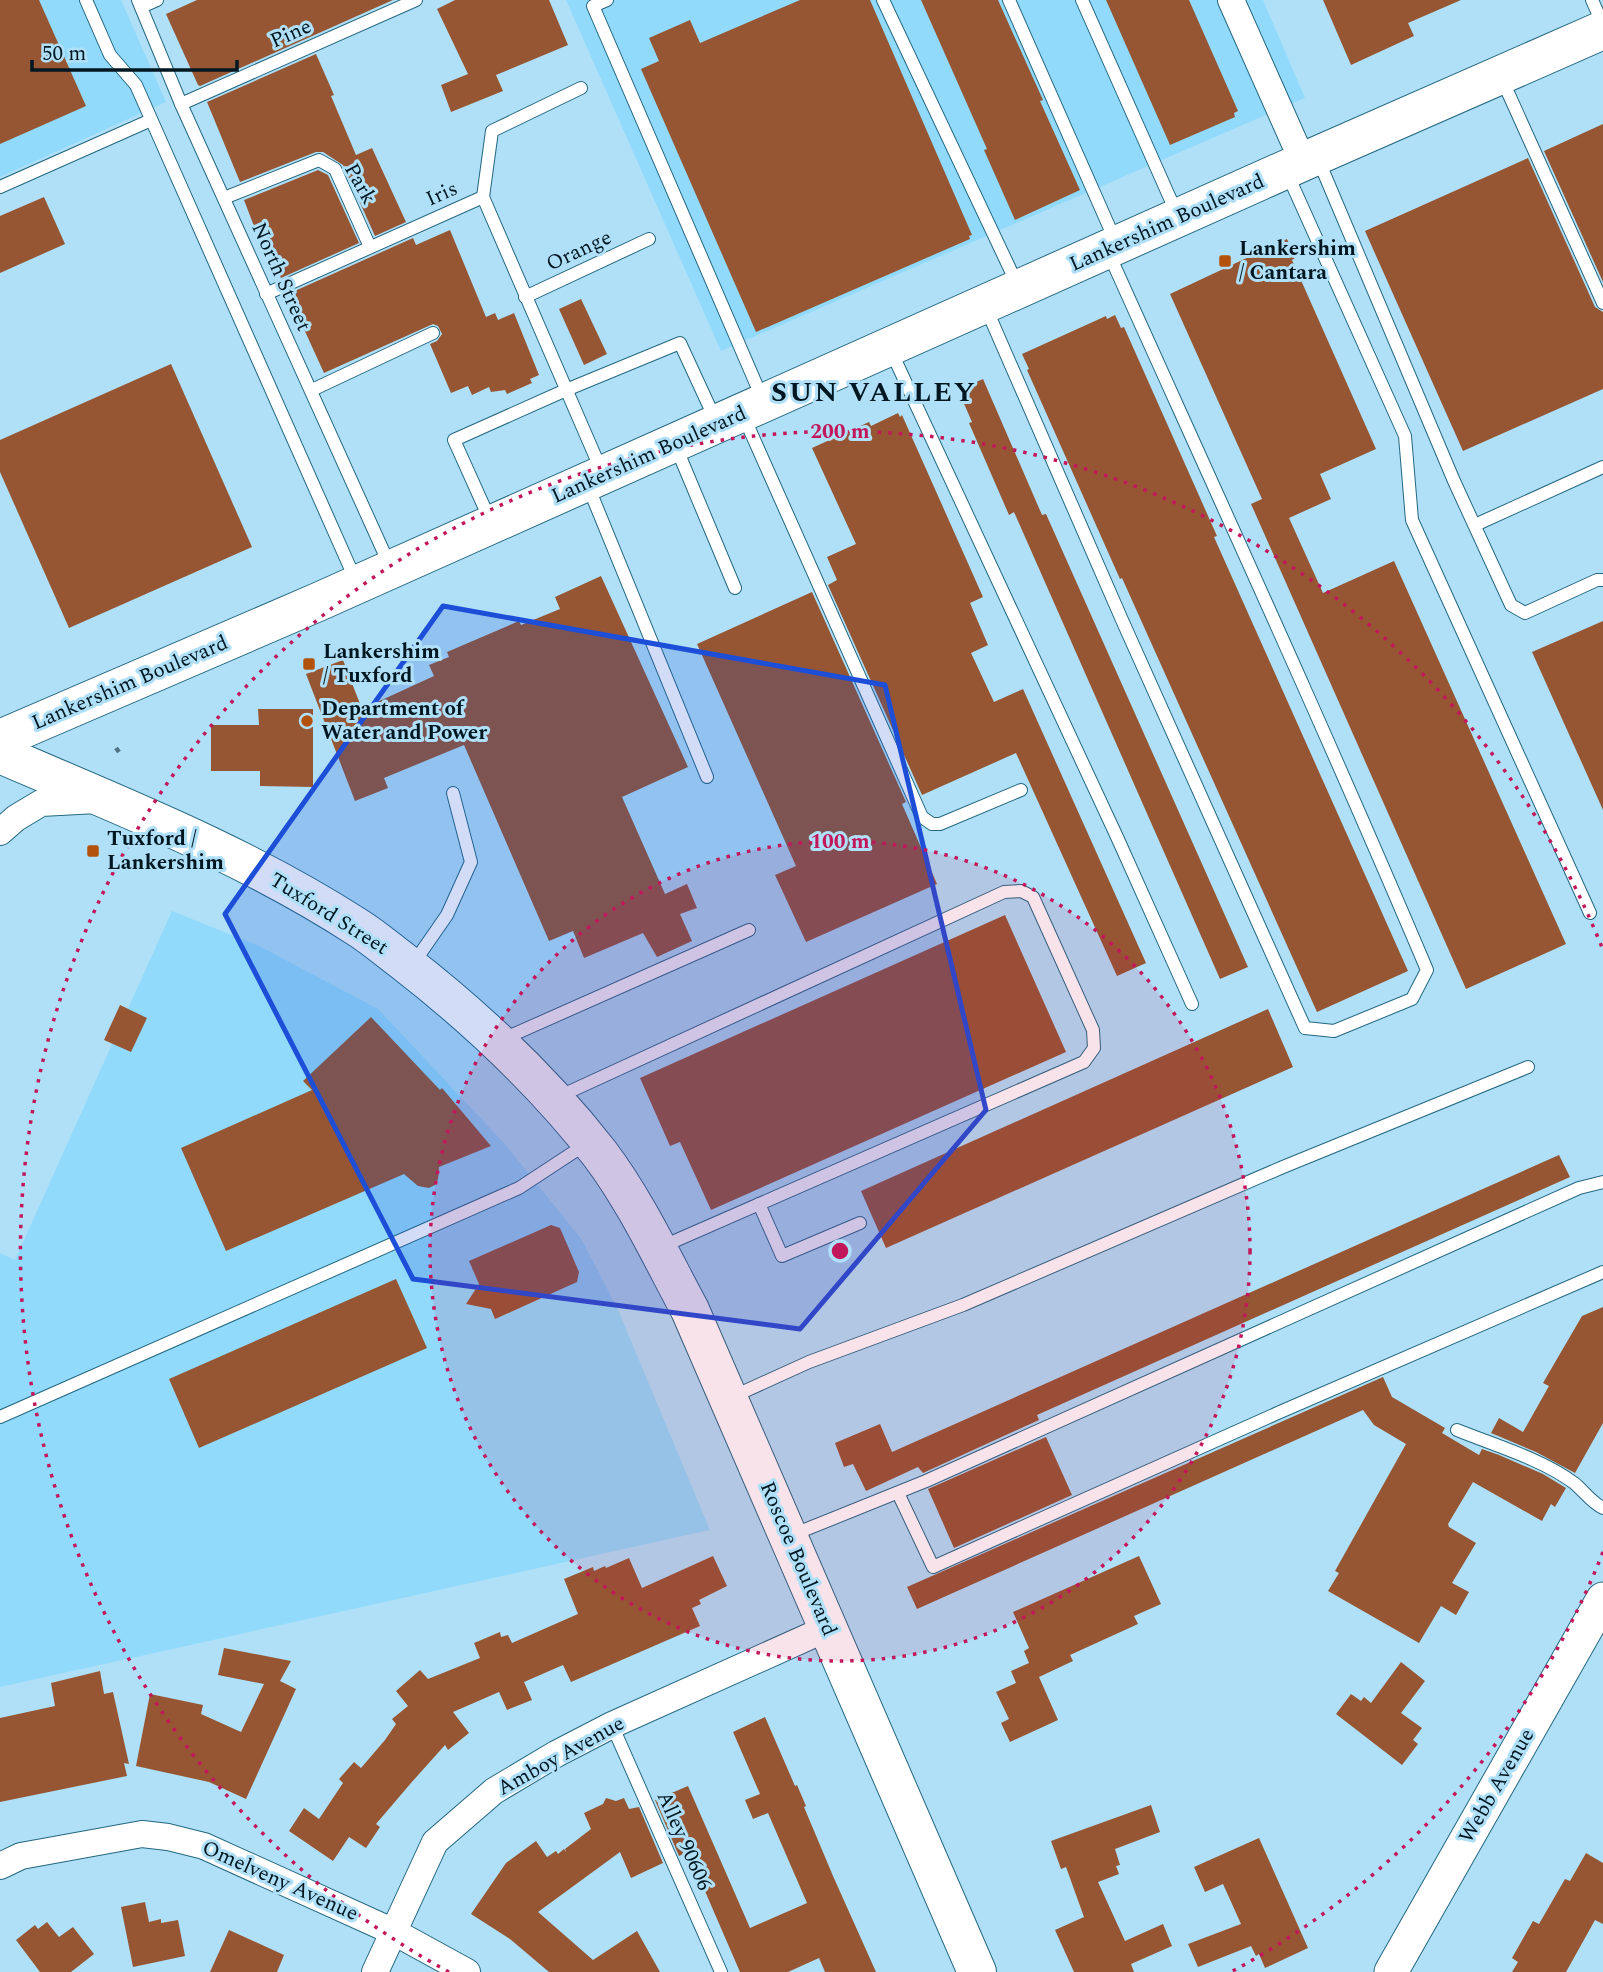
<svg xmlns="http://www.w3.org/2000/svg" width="1603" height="1972" viewBox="0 0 1603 1972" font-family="Spectral,serif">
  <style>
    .built { fill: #91dafb }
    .building { fill: #965633 }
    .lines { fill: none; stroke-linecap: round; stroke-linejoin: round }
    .service-casing { stroke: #246781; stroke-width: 14 }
    .minor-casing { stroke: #246781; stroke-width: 28 }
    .tertiary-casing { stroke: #246781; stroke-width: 35 }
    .primary-casing { stroke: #246781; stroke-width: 40 }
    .path { stroke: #527485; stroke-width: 4.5; stroke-dasharray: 5 5; stroke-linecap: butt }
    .service { stroke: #fff; stroke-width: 12 }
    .minor { stroke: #fff; stroke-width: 26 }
    .tertiary { stroke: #fff; stroke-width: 33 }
    .primary { stroke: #fff; stroke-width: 38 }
    .marked { fill: #1d4ed8; fill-opacity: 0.2; stroke: #1d4ed8; stroke-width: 5; stroke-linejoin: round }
    .ring { fill: none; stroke: #c2185b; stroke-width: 3.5; stroke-dasharray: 3.5 7 }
    .poi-dot { fill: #b2520d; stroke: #b0e0f7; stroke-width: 2.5 }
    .labels { text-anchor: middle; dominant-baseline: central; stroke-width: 6; stroke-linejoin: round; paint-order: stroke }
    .street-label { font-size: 21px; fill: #001722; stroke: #b0e0f7 }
    .poi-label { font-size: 21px; font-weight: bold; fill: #001722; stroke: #b0e0f7; text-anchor: start }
    .district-label { font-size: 28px; font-weight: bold; letter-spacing: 2px; fill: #001722; stroke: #b0e0f7 }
    .centre { fill: #c2185b; stroke: #b0e0f7; stroke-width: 3.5 }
    .ring-label { font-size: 21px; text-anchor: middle; font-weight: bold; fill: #c2185b; stroke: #b0e0f7; stroke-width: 6; stroke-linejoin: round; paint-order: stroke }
  </style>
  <rect width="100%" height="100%" fill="#b0e0f7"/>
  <g class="built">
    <path d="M0,0H121L166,102L0,177Z"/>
    <path d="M566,0H1263L1305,98L721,351Z"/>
    <path d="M172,911L259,946L378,1009L504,1143L582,1240L619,1312L710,1530L0,1687V1253L15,1260Z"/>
  </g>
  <g class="building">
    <path d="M0,0H39L86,106L0,144Z"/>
    <path d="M197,0H393L200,86L198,85L166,14Z"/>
    <path d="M455,0H549L568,45L496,75L503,91L451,112L441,85L468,74L437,9Z"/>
    <path d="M800,0H870L972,235L969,236L970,239L756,332L641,69L659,61L649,38L690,20L700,43Z"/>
    <path d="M921,0H998L1043,100L1040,101L1080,190L1015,220L984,150L987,149Z"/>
    <path d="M1106,0H1189L1238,111L1234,113L1235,117L1170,145Z"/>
    <path d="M1323,0H1461L1408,23L1414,36L1351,65Z"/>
    <path d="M316,54L334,95L331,96L356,155L372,148L406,222L375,236L343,165L323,152H316L240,182L207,102Z"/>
    <path d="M1603,124V282L1544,151Z"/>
    <path d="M1528,158L1595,307L1603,312V389L1463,451L1365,231Z"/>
    <path d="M318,170L328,175L359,243L281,278L261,232L257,234L244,200Z"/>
    <path d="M44,197L65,244L0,273V216Z"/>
    <path d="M450,230L486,317L495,313L498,320L514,313L539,375L530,379L532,383L507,394L505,390L491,392L489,387L472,395L468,386L451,393L430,344L437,341L442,334L438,326L433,324L324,373L288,294L413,238L416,245Z"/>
    <path d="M1287,239L1295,258L1292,260L1376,449L1320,474L1331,499L1289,518L1323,593L1394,561L1566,944L1466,989L1251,504L1262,499L1170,294Z"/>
    <path d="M581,299L607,354L584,365L559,309Z"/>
    <path d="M1115,315L1121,328L1124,327L1217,536L1214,537L1408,971L1317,1012L1122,578L1120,579L1027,370L1029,369L1022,354L1106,316L1107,319Z"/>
    <path d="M171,364L252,547L69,628L0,472V440Z"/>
    <path d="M983,379L1042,515L1046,514L1248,967L1220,979L1014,512L1009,515L969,423L972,422L958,390Z"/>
    <path d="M898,413L900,417L902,415L983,597L970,603L988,645L971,653L994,702L1023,689L1146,963L1117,976L1016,753L922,795L828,585L837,580L827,557L856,544L812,448L869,422L871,426Z"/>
    <path d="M601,576L688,767L622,797L665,894L687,884L697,908L680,914L692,941L657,957L643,933L584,958L573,931L549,941L464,745L384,778L388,788L355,801L306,674L343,660L362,709L434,676L429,665L449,657L447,652L519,621L521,625L560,609L555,597Z"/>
    <path d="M812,592L906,802L902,804L937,884L806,942L775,875L796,866L697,644Z"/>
    <path d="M1603,621V810L1532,652Z"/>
    <path d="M258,709H313V787L260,786V771H211V725H259Z"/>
    <path d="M1005,915L1066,1052L711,1210L680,1142L670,1146L640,1078Z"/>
    <path d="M120,1005L147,1018L131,1052L104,1040Z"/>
    <path d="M1268,1009L1293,1067L886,1248L861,1191Z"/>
    <path d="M371,1017L440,1090L442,1088L491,1146L439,1167L438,1179L435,1185L429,1188L418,1186L404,1174L226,1251L181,1148L312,1090L303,1081Z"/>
    <path d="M1559,1155L1570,1177L1037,1415L1039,1420L923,1473L918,1467L866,1491L853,1464L844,1467L835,1443L880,1424L892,1452Z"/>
    <path d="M551,1225L560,1228L579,1272L577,1282L495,1319L491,1309L466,1304L479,1284L469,1261Z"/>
    <path d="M396,1279L427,1348L199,1448L169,1379Z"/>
    <path d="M1603,1307V1423L1575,1473L1536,1452L1491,1433L1499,1418L1523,1432L1549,1386L1543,1383L1582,1316Z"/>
    <path d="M1383,1377L1392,1397L1445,1428L1442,1433L1479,1455L1482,1449L1499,1455L1543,1474L1566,1488L1555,1507L1551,1504L1542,1521L1473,1482L1448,1524L1449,1527L1476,1543L1452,1583L1469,1592L1456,1615L1441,1606L1419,1643L1328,1591L1339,1573L1335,1571L1406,1444L1374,1425L1363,1410L917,1609L907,1587Z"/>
    <path d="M1046,1437L1072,1495L954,1548L928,1489Z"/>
    <path d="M713,1556L727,1586L699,1600L701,1604L692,1608L700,1626L571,1682L563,1665L524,1682L532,1700L507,1710L499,1692L453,1712L469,1733L448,1750L445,1745L411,1783L376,1824L380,1827L366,1848L349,1837L333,1861L289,1831L304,1808L319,1819L343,1783L339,1779L354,1762L361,1768L385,1740L396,1724L392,1719L408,1706L396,1691L420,1670L428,1679L480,1658L474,1643L486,1638L500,1632L501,1637L508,1635L512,1643L578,1614L564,1579L593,1567L594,1571L605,1566L606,1568L629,1558L642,1588Z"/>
    <path d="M1139,1556L1161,1604L1134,1616L1138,1624L1070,1655L1073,1661L1039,1677L1058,1720L1010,1742L1001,1723L1009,1719L996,1692L1016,1683L1011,1671L1029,1663L1024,1651L1029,1648L1013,1612Z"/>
    <path d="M224,1648L291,1661L280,1681L296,1689L246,1799L209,1782L136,1766L150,1694L203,1705L201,1714L241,1732L264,1684L218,1675Z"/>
    <path d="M1401,1662L1425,1681L1401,1713L1422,1728L1413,1740L1418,1744L1402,1765L1336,1714L1351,1694L1361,1701L1364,1697L1371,1703Z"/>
    <path d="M100,1671L104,1694L113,1692L129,1764L124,1763L127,1776L0,1802V1718L55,1706L51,1683Z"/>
    <path d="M765,1717L795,1786L797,1785L806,1806L804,1807L833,1876L876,1972H825L819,1958L788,1972H740L688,1852L679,1856L655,1800L688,1786L750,1928L807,1903L768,1813L753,1819L745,1800L760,1794L733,1732Z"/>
    <path d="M606,1798L616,1801L624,1798L629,1809L639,1807L663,1863L631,1878L620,1852L538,1912L593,1960L637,1931L660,1972H549L510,1939L471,1914L506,1863L536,1841L547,1857L556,1851L558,1854L564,1849L566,1852L565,1849L591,1829L584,1813L603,1804Z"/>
    <path d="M1151,1805L1160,1832L1115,1849L1120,1865L1116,1866L1119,1874L1098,1882L1125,1941L1163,1924L1172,1946L1131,1964L1134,1972H1074L1055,1930L1084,1917L1066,1867L1061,1869L1051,1841Z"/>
    <path d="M1259,1838L1308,1948L1265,1968L1259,1954L1256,1956L1251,1946L1198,1967L1188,1944L1241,1924L1223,1884L1205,1892L1194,1867Z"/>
    <path d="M1586,1853L1603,1863V1924L1595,1920L1566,1972H1512L1518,1962L1512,1958L1533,1921L1539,1924L1565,1879L1570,1881Z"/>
    <path d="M145,1902L149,1922L161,1919V1923L178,1920L185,1956L133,1967L121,1907Z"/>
    <path d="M47,1922L59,1937L73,1927L94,1954L71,1972H40L16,1940L35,1925L38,1929Z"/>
    <path d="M229,1930L284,1955L277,1972H210Z"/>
  </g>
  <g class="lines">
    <defs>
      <g id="service">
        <path d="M86,0L110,55L136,85L356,581"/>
        <path d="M138,0L181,104L390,566"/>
        <path d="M607,0L593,6L763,400"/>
        <path d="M883,0L1018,286"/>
        <path d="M1009,0L1115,240"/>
        <path d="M1082,0L1177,214"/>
        <path d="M1592,0L1603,25"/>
        <path d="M141,7L157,0"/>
        <path d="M1501,77L1603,303"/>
        <path d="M181,104L416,0"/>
        <path d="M1318,159L1454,481L1511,605L1525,613L1597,580H1603"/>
        <path d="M1287,173L1405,436L1412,520L1590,913"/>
        <path d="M0,187L151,120"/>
        <path d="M483,197L602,472"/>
        <path d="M483,197L492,131L581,88"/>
        <path d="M224,198L319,160L335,169L370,247"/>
        <path d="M266,294L483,197"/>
        <path d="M525,297L649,239"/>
        <path d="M986,308L1122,620L1305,1028L1334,1031L1412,999L1427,970C1325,729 1216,492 1109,254"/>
        <path d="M891,351L1117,837L1192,1004"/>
        <path d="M312,390L433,333"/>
        <path d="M744,417L922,817L932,824H940L1021,790"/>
        <path d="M676,447L735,588"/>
        <path d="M588,486L707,777"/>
        <path d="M490,520L454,440L566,390L680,343L716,421"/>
        <path d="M1475,525L1603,467"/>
        <path d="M413,964L447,915L471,862L453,793"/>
        <path d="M501,1040L749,930"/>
        <path d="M558,1097L1004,892L1021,891L1033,897L1093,1030L1094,1048L1084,1062L661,1247"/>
        <path d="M759,1204L782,1256L860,1223"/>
        <path d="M732,1397L809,1362L963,1305L1283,1167L1528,1067"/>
        <path d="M0,1417L519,1188L586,1144"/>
        <path d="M1457,1430C1494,1445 1542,1459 1574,1483C1584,1491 1591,1502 1603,1508"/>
        <path d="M898,1493L933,1567L1280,1412L1603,1272"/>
        <path d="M792,1535L926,1481L1579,1188L1603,1182"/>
        <path d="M612,1725L721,1972"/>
      </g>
      <g id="minor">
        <path d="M1231,0L1303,162"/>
        <path d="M0,832L16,818L41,803L97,800"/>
        <path d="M0,1866L21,1856L142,1834L168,1837L204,1846L394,1932L467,1972"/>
        <path d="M375,1972L435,1842L494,1791L556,1754L612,1725L828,1628"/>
      </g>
      <path id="tertiary" d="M1391,1972L1603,1599"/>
      <g id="primary">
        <path d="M0,739L318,602L1316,156L1603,30"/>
        <path d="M0,754C121,806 246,855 357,927C373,937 388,950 404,962C476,1018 544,1082 600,1154C636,1202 662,1258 690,1310L977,1972"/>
      </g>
    </defs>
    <use href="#service" class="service-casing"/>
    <use href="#minor" class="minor-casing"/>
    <use href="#tertiary" class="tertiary-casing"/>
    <use href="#primary" class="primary-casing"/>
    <path class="path" d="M116,748L122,756"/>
    <use href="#service" class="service"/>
    <use href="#minor" class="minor"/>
    <use href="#tertiary" class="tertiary"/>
    <use href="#primary" class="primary"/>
  </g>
  <path class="marked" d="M443,606L885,685L986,1110L800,1329L413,1279L225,914Z"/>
  <circle cx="840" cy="1251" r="410" fill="#c2185b" fill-opacity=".12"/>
  <g class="ring">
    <circle cx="840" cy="1251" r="410"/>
    <path d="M1603 1552A820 820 0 0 1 1231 1972M449 1972A820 820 0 1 1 1603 950"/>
  </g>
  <g class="poi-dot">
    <rect x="1218" y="254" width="14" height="14" rx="3.5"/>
    <rect x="302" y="657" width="14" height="14" rx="3.5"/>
    <circle cx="307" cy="721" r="7"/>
    <rect x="86" y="844" width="14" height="14" rx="3.5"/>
  </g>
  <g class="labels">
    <g class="street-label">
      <text transform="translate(291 34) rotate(-24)">Pine</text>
      <text transform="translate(360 184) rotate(61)">Park</text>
      <text transform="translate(442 194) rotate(-24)">Iris</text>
      <text transform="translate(1167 223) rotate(-24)">Lankershim Boulevard</text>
      <text transform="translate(579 251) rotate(-25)">Orange</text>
      <text transform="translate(281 277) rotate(66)">North Street</text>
      <text transform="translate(649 455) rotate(-24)">Lankershim Boulevard</text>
      <text transform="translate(130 683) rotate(-23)">Lankershim Boulevard</text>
      <text transform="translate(329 914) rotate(32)">Tuxford Street</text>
      <text transform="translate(798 1559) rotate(67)">Roscoe Boulevard</text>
      <text transform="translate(561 1756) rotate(-29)">Amboy Avenue</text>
      <text transform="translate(1497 1786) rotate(-60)">Webb Avenue</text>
      <text transform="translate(684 1841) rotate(66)">Alley 90606</text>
      <text transform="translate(280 1881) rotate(24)">Omelveny Avenue</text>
    </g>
    <g class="poi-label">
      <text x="1239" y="249">Lankershim<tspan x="1239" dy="24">/ Cantara</tspan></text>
      <text x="323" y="652">Lankershim<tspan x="323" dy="24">/ Tuxford</tspan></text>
      <text x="321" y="709">Department of<tspan x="321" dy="24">Water and Power</tspan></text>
      <text x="107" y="839">Tuxford /<tspan x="107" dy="24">Lankershim</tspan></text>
    </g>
    <g class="district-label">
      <text x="874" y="392">SUN VALLEY</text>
    </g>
  </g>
  <circle cx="840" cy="1251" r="10" class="centre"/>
  <g class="ring-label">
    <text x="840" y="438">200 m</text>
    <text x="840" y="848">100 m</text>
  </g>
  <path d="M32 60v10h205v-10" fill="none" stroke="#001722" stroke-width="3.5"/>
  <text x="42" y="60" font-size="21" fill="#001722" stroke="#b0e0f7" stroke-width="5" paint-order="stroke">50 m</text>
</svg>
